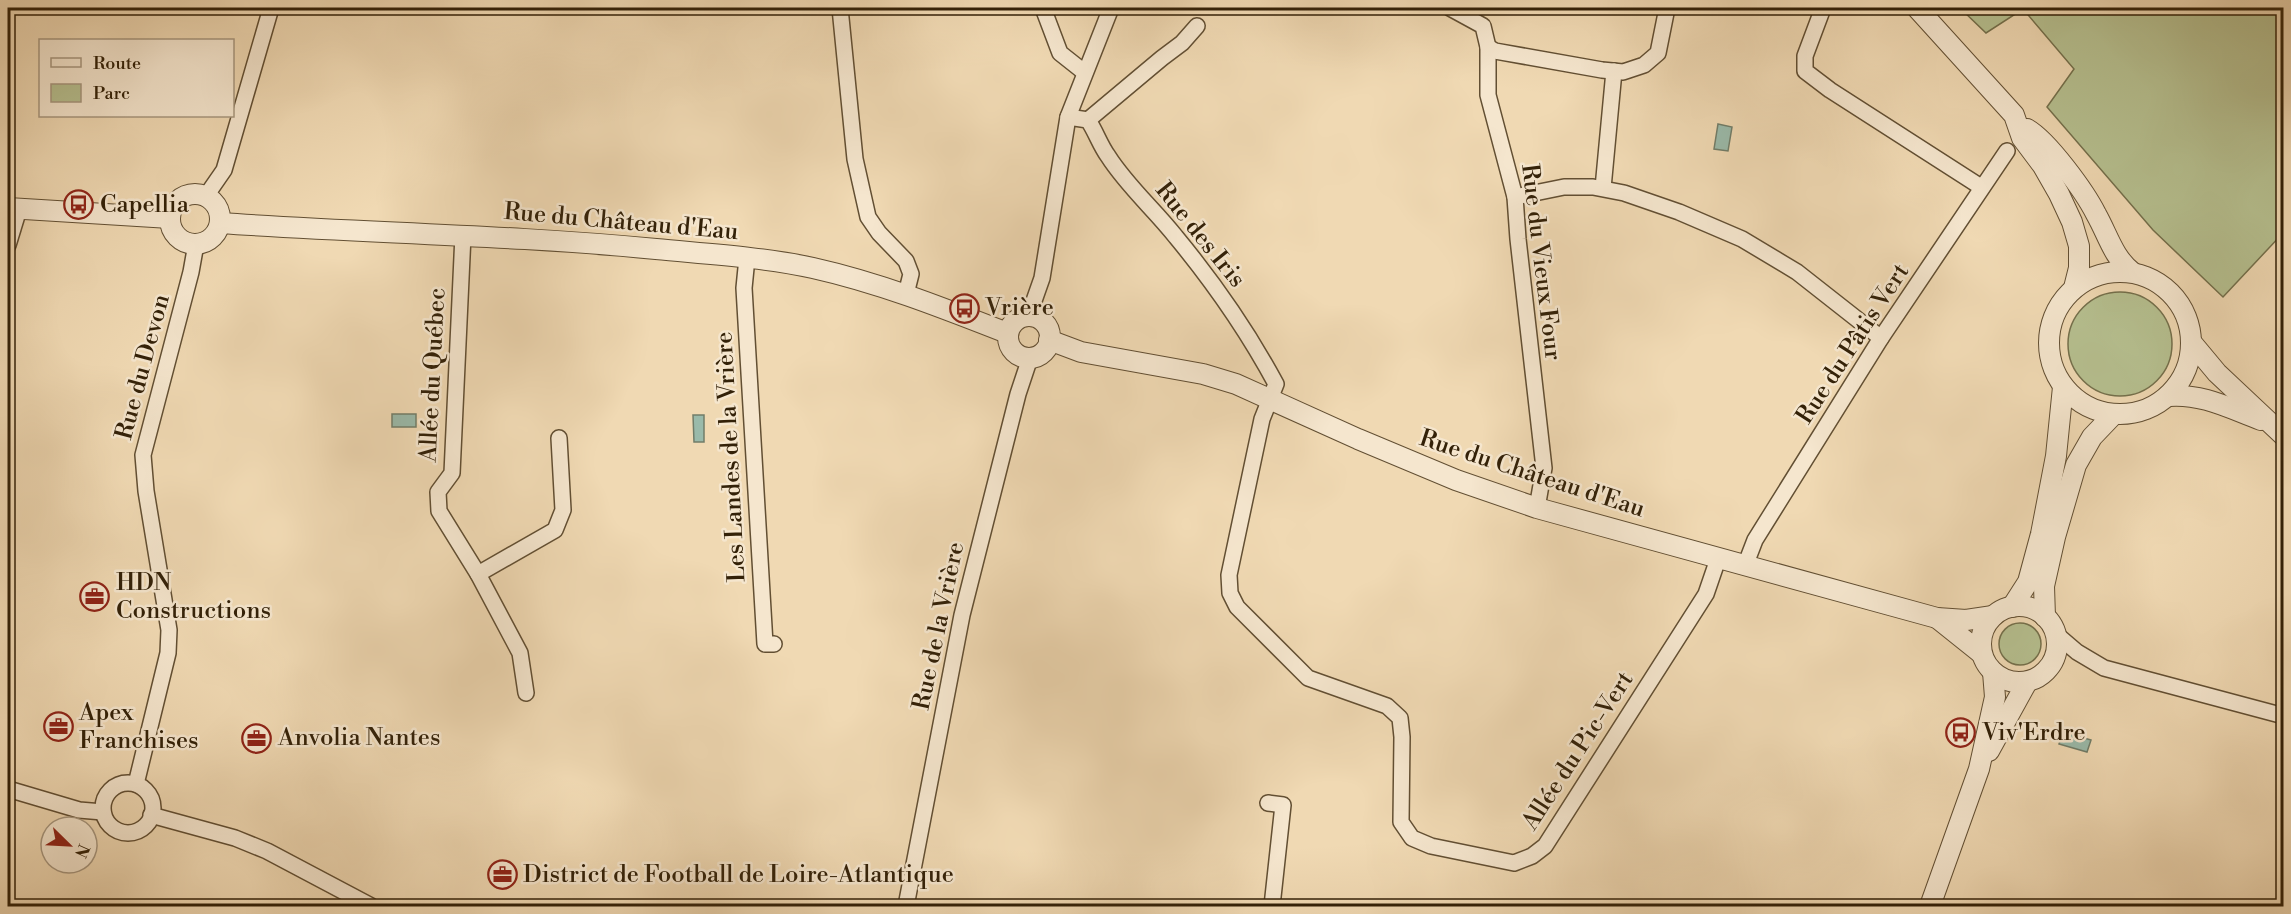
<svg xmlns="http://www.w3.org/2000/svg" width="2291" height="914" viewBox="0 0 2291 914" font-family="'Libre Bodoni',serif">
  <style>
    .green { fill: #b6c090; stroke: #74704c; stroke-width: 1.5 }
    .water { fill: #9abaaa; stroke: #717d69; stroke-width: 1.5 }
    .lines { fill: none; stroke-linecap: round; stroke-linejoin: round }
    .minor-casing { stroke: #624f33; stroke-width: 18 }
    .tertiary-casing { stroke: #624f33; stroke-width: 22 }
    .minor { stroke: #f5e6ce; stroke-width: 15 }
    .tertiary { stroke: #f5e6ce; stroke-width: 20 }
    .labels { text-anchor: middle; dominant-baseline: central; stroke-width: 5; stroke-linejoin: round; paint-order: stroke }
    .poi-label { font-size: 24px; fill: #332108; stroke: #f5e6ce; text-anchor: start }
    .street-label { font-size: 24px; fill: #332108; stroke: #f5e6ce }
  </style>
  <rect width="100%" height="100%" fill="#f0d9b3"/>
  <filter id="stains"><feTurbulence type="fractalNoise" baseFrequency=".00333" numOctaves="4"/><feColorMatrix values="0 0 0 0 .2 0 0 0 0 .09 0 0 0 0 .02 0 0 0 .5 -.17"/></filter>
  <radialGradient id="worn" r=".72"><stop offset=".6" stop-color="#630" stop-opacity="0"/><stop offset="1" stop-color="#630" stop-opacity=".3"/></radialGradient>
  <g class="green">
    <path d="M1960,8H2283V233L2223,297L2153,230L2047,107L2074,69L2023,9L1986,33Z"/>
    <circle cx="2120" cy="344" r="52"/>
    <circle cx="2020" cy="644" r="21"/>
  </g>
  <g class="water">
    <path d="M1718,124L1732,127L1728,151L1714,149Z"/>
    <rect x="392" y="414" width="24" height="13"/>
    <path d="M693,415H704V442H694Z"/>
    <path d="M2063,732L2091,740L2087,752L2059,744Z"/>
  </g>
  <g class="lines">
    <defs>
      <g id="minor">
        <path d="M840,8L855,159L868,217L879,233L906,261L911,274L906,294"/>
        <path d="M1043,8L1060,53L1084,72"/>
        <path d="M1450,8L1483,26L1488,47V95L1515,197L1518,239L1544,468L1537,508"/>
        <path d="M1823,8L1805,56V71L1830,90L1981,187"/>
        <path d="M1488,47L1495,51L1602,70L1623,72L1644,65L1658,53L1667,8"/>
        <path d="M1068,117L1088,120C1096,132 1100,145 1108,156C1127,186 1154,209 1176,237C1214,283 1248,332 1276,384L1262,419L1229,575L1230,593L1237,607L1308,678L1387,706L1400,718L1402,737L1401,822L1412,838L1431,846L1514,863L1532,856L1545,846L1706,594L1718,559"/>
        <path d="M1088,120L1162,58L1182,43L1197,26"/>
        <path d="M1603,188L1614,71"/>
        <path d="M206,196L224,170L271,8"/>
        <path d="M1515,197L1564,187H1593L1624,193L1679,212L1742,239L1797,272L1881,338"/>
        <path d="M463,235L452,473L438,492L439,511L478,574L520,653L526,693"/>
        <path d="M8,245L19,209"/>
        <path d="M747,258L744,288L765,644H774"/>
        <path d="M1029,315L1042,278L1068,117L1111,8"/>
        <path d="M1745,566L1755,540L1881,338L2007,151"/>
        <path d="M478,574L555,530L563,510L559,438"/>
        <path d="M2056,634L2077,652L2104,668L2284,716"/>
        <circle cx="128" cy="808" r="25"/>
        <path d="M136,784L168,653L169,630L146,491L143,455L191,272L196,244"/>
        <path d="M8,789L79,810L103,812"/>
        <path d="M1268,803L1283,805L1272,906"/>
        <path d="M151,815L235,838L267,851L371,906"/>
        <path d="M906,906L962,615L1018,394L1030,358"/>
      </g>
      <g id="tertiary">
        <path d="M1917,8L2014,115L2022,138L2043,166L2059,194L2072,222L2079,246V268L2074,288"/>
        <path d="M2027,129C2048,141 2085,192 2096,214C2108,235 2113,257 2132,272"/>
        <circle cx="195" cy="219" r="25"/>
        <path d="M8,208L170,218"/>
        <path d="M220,223C365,233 511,235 656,249C708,254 762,257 813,268C880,283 943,308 1007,333"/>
        <circle cx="2120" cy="343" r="71"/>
        <circle cx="1029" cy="337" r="21"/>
        <path d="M1049,340L1081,352L1203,374L1236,384L1358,439L1456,480L1537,508L1937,618L1966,620L1993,616"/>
        <path d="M2192,343L2217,373L2284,436"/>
        <path d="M2168,396C2202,393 2231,409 2261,420"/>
        <circle cx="2019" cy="644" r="38"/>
        <path d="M2012,607L2028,582L2041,534L2056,456L2063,387"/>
        <path d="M2045,617L2044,586L2055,537L2076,465L2092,437L2114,414"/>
        <path d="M1937,618L1982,654"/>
        <path d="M1989,751L2027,682"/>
        <path d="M1930,906L1979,769L1995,697L1993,672"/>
      </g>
    </defs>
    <use href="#minor" class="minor-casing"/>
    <use href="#tertiary" class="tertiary-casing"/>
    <use href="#minor" class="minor"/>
    <use href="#tertiary" class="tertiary"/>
  </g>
  <defs>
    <symbol id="bus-ring" viewBox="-11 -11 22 22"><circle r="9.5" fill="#f5e6ce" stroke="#8f2418" stroke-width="1.5"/><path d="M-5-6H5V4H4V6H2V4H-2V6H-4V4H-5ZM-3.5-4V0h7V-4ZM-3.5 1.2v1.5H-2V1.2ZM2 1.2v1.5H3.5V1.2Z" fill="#8f2418"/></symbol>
    <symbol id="office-ring" viewBox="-11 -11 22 22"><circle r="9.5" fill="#f5e6ce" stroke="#8f2418" stroke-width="1.5"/><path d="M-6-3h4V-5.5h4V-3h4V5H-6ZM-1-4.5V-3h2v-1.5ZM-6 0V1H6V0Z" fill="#8f2418"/></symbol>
  </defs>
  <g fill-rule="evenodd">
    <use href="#bus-ring" x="62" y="188" width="33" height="33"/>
    <use href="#bus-ring" x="948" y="292" width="33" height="33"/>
    <use href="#office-ring" x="78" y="580" width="33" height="33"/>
    <use href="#office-ring" x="42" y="710" width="33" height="33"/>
    <use href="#bus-ring" x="1944" y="716" width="33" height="33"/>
    <use href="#office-ring" x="240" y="722" width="33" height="33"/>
    <use href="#office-ring" x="486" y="858" width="33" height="33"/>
  </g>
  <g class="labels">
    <g class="poi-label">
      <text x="100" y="205">Capellia</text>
      <text x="985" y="308">Vrière</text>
      <text x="116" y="583">HDN<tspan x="116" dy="28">Constructions</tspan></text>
      <text x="79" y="713">Apex<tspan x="79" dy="28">Franchises</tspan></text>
      <text x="1982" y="733">Viv'Erdre</text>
      <text x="278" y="738">Anvolia Nantes</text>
      <text x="523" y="875">District de Football de Loire-Atlantique</text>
    </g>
    <g class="street-label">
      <text transform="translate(621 222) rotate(5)">Rue du Château d'Eau</text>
      <text transform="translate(1200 235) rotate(51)">Rue des Iris</text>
      <text transform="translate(1541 262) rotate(83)">Rue du Vieux Four</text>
      <text transform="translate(1853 344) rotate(-57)">Rue du Pâtis Vert</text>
      <text transform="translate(143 367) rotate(-75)">Rue du Devon</text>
      <text transform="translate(433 375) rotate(-87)">Allée du Québec</text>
      <text transform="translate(731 457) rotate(-93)">Les Landes de la Vrière</text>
      <text transform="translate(1532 474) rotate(18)">Rue du Château d'Eau</text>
      <text transform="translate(939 626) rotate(-78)">Rue de la Vrière</text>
      <text transform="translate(1578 751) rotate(-57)">Allée du Pic-Vert</text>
    </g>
  </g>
  <rect width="2291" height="914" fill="none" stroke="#f0d9b3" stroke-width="30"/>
  <rect x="9" y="9" width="2273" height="896" fill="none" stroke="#332108" stroke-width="3"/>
  <rect x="15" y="15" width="2261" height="884" fill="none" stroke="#332108" stroke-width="1.5"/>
  <rect x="39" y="39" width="195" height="78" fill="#f5e6ce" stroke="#a7977f" stroke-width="1.5"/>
  <rect x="51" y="58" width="30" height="9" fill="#f5e6ce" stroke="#a7977f" stroke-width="1.5"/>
  <text x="93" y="69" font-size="18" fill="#332108">Route</text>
  <rect x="51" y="84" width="30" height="18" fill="#b6c090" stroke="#a7977f" stroke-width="1.5"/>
  <text x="93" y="99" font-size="18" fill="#332108">Parc</text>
  <g transform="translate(69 845) rotate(114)"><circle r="28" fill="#f5e6ce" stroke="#a7977f" stroke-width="1.5"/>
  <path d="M0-4.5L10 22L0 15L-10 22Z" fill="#8f2418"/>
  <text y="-9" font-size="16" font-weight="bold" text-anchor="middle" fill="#332108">N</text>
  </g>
  <rect width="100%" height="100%" filter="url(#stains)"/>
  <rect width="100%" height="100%" fill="url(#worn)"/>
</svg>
